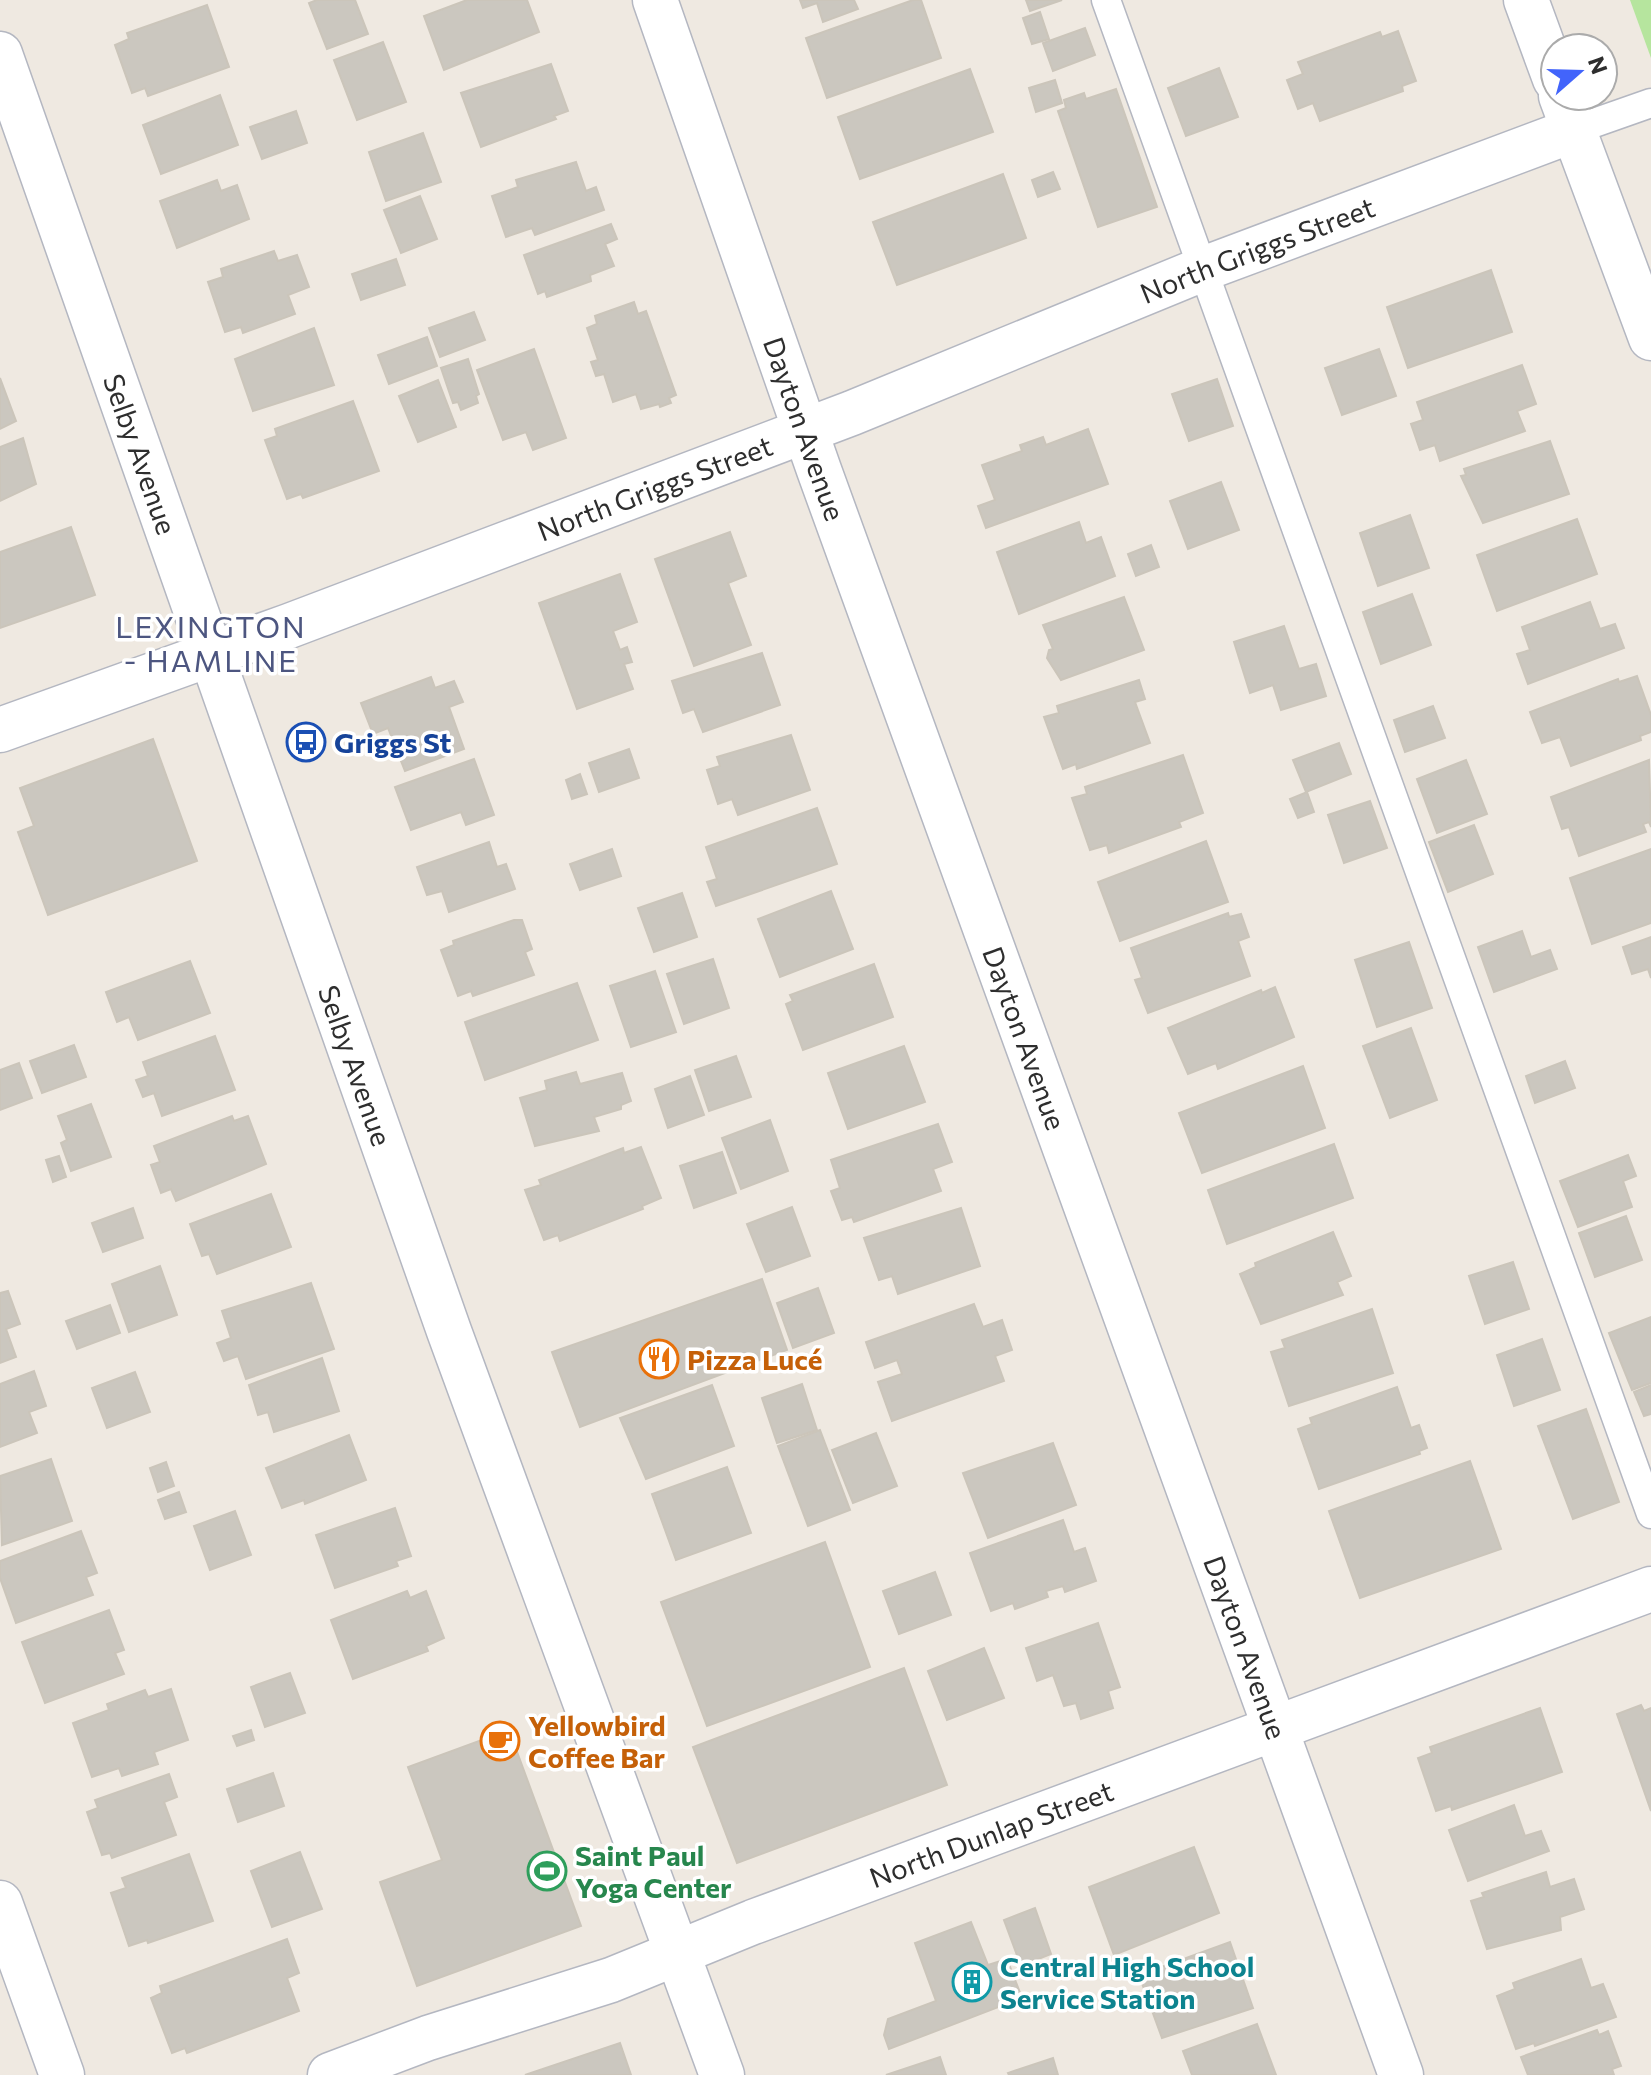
<svg xmlns="http://www.w3.org/2000/svg" width="1651" height="2075" viewBox="0 0 1651 2075" font-family="Commissioner,sans-serif">
  <style>
    .green { fill: #b6e59e }
    .building { fill: #cbc7bf; stroke: #cbc5ba; stroke-width: 2 }
    .lines { fill: none; stroke-linecap: round; stroke-linejoin: round }
    .lane-casing { stroke: #b4b7c1; stroke-width: 31 }
    .street-casing { stroke: #b4b7c1; stroke-width: 47 }
    .secondary-casing { stroke: #b4b7c1; stroke-width: 47 }
    .lane { stroke: #fff; stroke-width: 28 }
    .street { stroke: #fff; stroke-width: 44 }
    .secondary { stroke: #fff; stroke-width: 44 }
    .labels { text-anchor: middle; dominant-baseline: central; stroke-width: 7; stroke-linejoin: round; paint-order: stroke }
    .street-label { font-size: 28px; fill: #2e2e2e; stroke: #fff }
    .transit-label { font-size: 28px; font-weight: bold; fill: #164399; stroke: #fff; text-anchor: start }
    .food-label { font-size: 28px; font-weight: bold; fill: #c56008; stroke: #fff; text-anchor: start }
    .leisure-label { font-size: 28px; font-weight: bold; fill: #27864d; stroke: #fff; text-anchor: start }
    .culture-label { font-size: 28px; font-weight: bold; fill: #0d838f; stroke: #fff; text-anchor: start }
    .neighbourhood-label { font-size: 30px; letter-spacing: 2px; fill: #4d5680; stroke: #fff }
  </style>
  <rect width="100%" height="100%" fill="#efe9e1"/>
  <path class="green" d="M1630,0H1651V58Z"/>
  <g class="building">
    <path d="M317,0H355L368,34L327,49L309,3Z"/>
    <path d="M467,0H527L539,32L444,70L424,16Z"/>
    <path d="M800,0H854L858,9L823,22L817,3L803,8Z"/>
    <path d="M913,0H921L941,58L827,98L806,38Z"/>
    <path d="M1026,0H1062L1030,11Z"/>
    <path d="M207,5L229,67L148,96L145,88L132,93L115,45L129,39L127,33Z"/>
    <path d="M1040,12L1049,39L1032,44L1023,18Z"/>
    <path d="M1085,28L1095,55L1053,71L1043,43Z"/>
    <path d="M1398,31L1416,81L1402,86L1403,91L1320,121L1313,103L1298,109L1287,80L1303,74L1298,62L1380,32L1382,37Z"/>
    <path d="M383,42L406,102L357,120L334,60Z"/>
    <path d="M551,64L568,111L554,116L556,119L481,147L461,93Z"/>
    <path d="M1219,68L1238,117L1186,136L1168,88Z"/>
    <path d="M970,69L993,132L860,179L838,117Z"/>
    <path d="M1055,80L1062,103L1036,112L1029,88Z"/>
    <path d="M1116,89L1157,207L1098,227L1058,111L1066,108L1064,100L1084,93L1086,99Z"/>
    <path d="M220,95L238,145L161,174L143,125Z"/>
    <path d="M296,111L307,143L262,159L250,127Z"/>
    <path d="M423,133L441,182L386,201L369,152Z"/>
    <path d="M576,162L586,191L596,187L604,210L535,235L532,228L506,237L492,196L518,187L516,180Z"/>
    <path d="M1053,172L1060,189L1038,197L1032,180Z"/>
    <path d="M1003,174L1026,238L897,285L873,222Z"/>
    <path d="M217,180L221,191L237,185L249,219L177,248L160,201Z"/>
    <path d="M420,196L437,239L401,253L384,210Z"/>
    <path d="M611,224L617,239L605,244L614,266L590,275L591,281L547,297L545,291L538,294L524,255Z"/>
    <path d="M274,251L278,261L297,255L309,287L288,295L295,314L243,333L241,327L225,332L208,282L223,277L221,269Z"/>
    <path d="M396,259L405,285L361,300L352,274Z"/>
    <path d="M1491,270L1512,332L1408,368L1387,307Z"/>
    <path d="M634,302L638,314L646,311L676,395L669,398L671,403L660,407L659,404L641,409L636,394L613,402L604,374L596,376L591,362L598,360L587,328L597,324L595,316Z"/>
    <path d="M474,312L485,340L440,357L429,328Z"/>
    <path d="M314,328L334,385L253,411L235,359Z"/>
    <path d="M427,337L437,366L389,384L378,355Z"/>
    <path d="M534,349L566,438L533,450L526,432L503,440L477,370Z"/>
    <path d="M1379,349L1396,396L1342,415L1325,368Z"/>
    <path d="M468,359L479,394L476,396L478,403L461,410L458,402L453,403L441,368Z"/>
    <path d="M1522,365L1536,404L1517,411L1525,431L1440,461L1435,445L1420,450L1411,424L1423,420L1417,402Z"/>
    <path d="M0,378L16,421L0,429Z"/>
    <path d="M1217,379L1233,426L1189,441L1172,394Z"/>
    <path d="M438,380L456,427L418,442L399,396Z"/>
    <path d="M353,401L379,471L303,498L301,494L287,499L265,440L277,436L275,429Z"/>
    <path d="M1088,429L1108,484L986,528L978,506L995,500L982,465L1022,451L1020,445L1043,437L1046,445Z"/>
    <path d="M23,438L36,484L0,501V447Z"/>
    <path d="M1550,441L1569,494L1483,523L1461,476L1466,475L1464,469Z"/>
    <path d="M1221,482L1239,530L1188,549L1170,501Z"/>
    <path d="M1410,515L1429,568L1378,586L1360,533Z"/>
    <path d="M1577,519L1597,574L1497,611L1477,555Z"/>
    <path d="M1079,522L1086,543L1101,537L1115,576L1019,614L997,552Z"/>
    <path d="M71,527L95,595L0,628V552Z"/>
    <path d="M730,532L746,576L728,583L751,645L694,666L655,559Z"/>
    <path d="M1151,545L1159,567L1136,576L1128,554Z"/>
    <path d="M620,574L637,622L613,631L620,650L627,647L632,662L624,664L633,689L577,709L539,603Z"/>
    <path d="M1412,594L1431,645L1381,664L1363,612Z"/>
    <path d="M1124,597L1144,650L1061,680L1047,658L1049,650L1053,649L1043,625Z"/>
    <path d="M1590,602L1600,629L1615,624L1624,648L1528,684L1517,654L1530,650L1522,627Z"/>
    <path d="M1284,626L1299,669L1316,664L1326,696L1281,710L1273,685L1250,693L1234,642Z"/>
    <path d="M762,653L780,705L703,732L694,709L683,713L672,681Z"/>
    <path d="M1637,676L1651,715V732L1640,736L1641,740L1571,766L1560,737L1542,743L1530,712L1618,679L1619,682Z"/>
    <path d="M431,677L435,688L454,681L463,702L449,707L464,749L405,771L388,728L373,734L361,703Z"/>
    <path d="M1139,680L1145,699L1135,702L1150,743L1077,769L1076,764L1063,769L1044,717L1059,713L1057,706Z"/>
    <path d="M1433,706L1445,738L1405,752L1394,720Z"/>
    <path d="M791,735L810,790L738,815L732,799L718,804L707,770L720,766L717,757Z"/>
    <path d="M153,739L197,861L48,915L18,832L34,826L20,788Z"/>
    <path d="M1339,743L1351,774L1306,792L1293,760Z"/>
    <path d="M629,749L639,778L599,792L589,763Z"/>
    <path d="M1183,755L1203,813L1179,822L1181,827L1109,853L1107,845L1090,850L1072,798L1087,794L1085,787Z"/>
    <path d="M474,759L494,815L466,825L461,812L411,830L395,787Z"/>
    <path d="M1466,760L1487,814L1437,833L1417,779Z"/>
    <path d="M1649,760L1651,827L1649,822L1643,824L1646,832L1579,856L1569,827L1562,829L1551,797Z"/>
    <path d="M580,774L587,794L572,799L566,780Z"/>
    <path d="M1307,792L1314,812L1298,818L1290,799Z"/>
    <path d="M1370,801L1387,848L1344,863L1328,815Z"/>
    <path d="M817,808L837,864L716,906L707,882L717,879L706,847Z"/>
    <path d="M1474,825L1493,874L1448,892L1429,842Z"/>
    <path d="M1206,841L1228,902L1120,941L1098,882Z"/>
    <path d="M489,842L497,867L506,864L515,889L449,912L442,891L427,895L417,867Z"/>
    <path d="M612,849L621,876L580,890L570,864Z"/>
    <path d="M1651,849V923L1592,944L1570,878Z"/>
    <path d="M831,891L853,949L780,977L758,919Z"/>
    <path d="M682,893L697,937L654,952L638,908Z"/>
    <path d="M1228,913L1229,917L1241,914L1249,937L1238,941L1250,976L1148,1013L1135,980L1142,978L1131,948Z"/>
    <path d="M514,920H522L532,949L525,952L534,975L473,996L471,991L458,996L441,950L454,945L453,941Z"/>
    <path d="M1522,931L1531,957L1550,950L1557,969L1494,992L1478,947Z"/>
    <path d="M1651,937V978L1648,969L1632,974L1623,947Z"/>
    <path d="M1409,942L1432,1008L1377,1027L1355,960Z"/>
    <path d="M713,959L729,1008L684,1024L667,974Z"/>
    <path d="M190,961L210,1013L138,1040L129,1017L117,1022L106,992Z"/>
    <path d="M874,964L893,1017L803,1050L786,1004L793,1001L790,995Z"/>
    <path d="M655,971L676,1032L631,1047L610,986Z"/>
    <path d="M577,983L598,1040L485,1080L465,1022Z"/>
    <path d="M1275,987L1294,1037L1218,1069L1216,1063L1188,1074L1168,1028L1261,990L1262,993Z"/>
    <path d="M1411,1028L1437,1100L1390,1118L1363,1046Z"/>
    <path d="M215,1036L235,1090L162,1116L154,1093L143,1097L136,1080L148,1076L143,1062Z"/>
    <path d="M74,1045L86,1077L42,1093L30,1061Z"/>
    <path d="M904,1046L925,1102L848,1129L828,1073Z"/>
    <path d="M736,1056L751,1097L709,1111L695,1070Z"/>
    <path d="M1565,1061L1575,1088L1535,1103L1526,1076Z"/>
    <path d="M19,1063L32,1098L0,1110V1070Z"/>
    <path d="M1303,1066L1325,1128L1202,1173L1179,1113Z"/>
    <path d="M576,1072L580,1084L622,1073L631,1101L621,1105V1109L594,1117L599,1131L535,1146L520,1098L547,1090L545,1081Z"/>
    <path d="M690,1076L704,1115L668,1128L655,1089Z"/>
    <path d="M91,1104L111,1157L71,1171L61,1143L67,1140L58,1116Z"/>
    <path d="M232,1116L234,1121L248,1116L266,1164L176,1201L171,1189L161,1193L151,1165L160,1162L154,1146Z"/>
    <path d="M770,1120L788,1171L741,1189L722,1138Z"/>
    <path d="M938,1124L952,1162L933,1169L941,1191L854,1222L852,1217L842,1220L831,1191L840,1188L831,1160Z"/>
    <path d="M1334,1144L1353,1198L1227,1244L1208,1190Z"/>
    <path d="M641,1147L661,1198L642,1206L643,1209L560,1241L558,1235L544,1240L525,1190L541,1185L539,1180L623,1148L624,1153Z"/>
    <path d="M722,1152L736,1193L694,1208L680,1166Z"/>
    <path d="M1628,1155L1636,1176L1623,1181L1632,1207L1578,1227L1560,1181Z"/>
    <path d="M59,1156L66,1177L53,1182L46,1160Z"/>
    <path d="M271,1194L291,1247L217,1274L209,1254L202,1256L190,1224Z"/>
    <path d="M792,1207L810,1256L766,1272L747,1224Z"/>
    <path d="M133,1208L143,1238L103,1252L92,1223Z"/>
    <path d="M961,1208L980,1266L898,1294L892,1276L879,1280L864,1238Z"/>
    <path d="M1626,1216L1642,1260L1595,1277L1579,1233Z"/>
    <path d="M1333,1232L1351,1276L1337,1282L1343,1295L1261,1324L1240,1274L1256,1267L1255,1263Z"/>
    <path d="M1513,1262L1529,1309L1485,1324L1469,1276Z"/>
    <path d="M160,1266L177,1315L129,1332L112,1284Z"/>
    <path d="M762,1279L787,1350L580,1427L552,1352Z"/>
    <path d="M311,1283L334,1349L246,1379L238,1356L224,1361L217,1343L231,1338L222,1311Z"/>
    <path d="M818,1288L834,1333L793,1348L777,1303Z"/>
    <path d="M8,1291L20,1324L6,1329L16,1357L0,1363V1293Z"/>
    <path d="M974,1304L983,1327L1002,1320L1012,1350L995,1356L1004,1381L892,1421L878,1382L902,1374L897,1360L875,1368L866,1342Z"/>
    <path d="M110,1305L120,1333L77,1349L66,1321Z"/>
    <path d="M1372,1309L1393,1373L1289,1406L1271,1352L1285,1348L1282,1340Z"/>
    <path d="M1651,1317V1383L1632,1390L1609,1333Z"/>
    <path d="M1542,1339L1560,1390L1514,1406L1497,1355Z"/>
    <path d="M322,1358L339,1411L274,1432L268,1412L258,1415L249,1385Z"/>
    <path d="M34,1371L46,1406L29,1412L37,1433L0,1447V1384Z"/>
    <path d="M135,1372L150,1412L107,1428L92,1388Z"/>
    <path d="M802,1384L817,1430L777,1443L762,1398Z"/>
    <path d="M712,1385L734,1446L646,1479L620,1418Z"/>
    <path d="M1651,1385V1414L1644,1416L1634,1392Z"/>
    <path d="M1397,1387L1411,1428L1419,1425L1427,1448L1419,1451L1420,1454L1319,1489L1298,1429L1312,1424L1310,1418Z"/>
    <path d="M1586,1409L1619,1502L1573,1519L1538,1426Z"/>
    <path d="M820,1430L850,1510L808,1526L778,1446Z"/>
    <path d="M876,1433L897,1486L853,1503L832,1450Z"/>
    <path d="M349,1435L366,1480L305,1504L304,1500L282,1508L266,1468Z"/>
    <path d="M1053,1443L1076,1505L988,1538L963,1473Z"/>
    <path d="M51,1459L72,1521L2,1545L0,1476Z"/>
    <path d="M1470,1461L1501,1549L1360,1598L1329,1511Z"/>
    <path d="M166,1462L174,1486L158,1492L150,1468Z"/>
    <path d="M727,1467L751,1533L676,1560L652,1494Z"/>
    <path d="M179,1492L186,1512L165,1519L158,1500Z"/>
    <path d="M395,1508L411,1556L396,1561L398,1566L335,1588L316,1535Z"/>
    <path d="M235,1511L251,1555L210,1570L194,1526Z"/>
    <path d="M1063,1520L1074,1552L1085,1548L1096,1581L1065,1592L1063,1586L1046,1591L1048,1597L1015,1609L1013,1603L991,1611L970,1553Z"/>
    <path d="M81,1531L97,1573L86,1577L93,1595L16,1623L0,1578V1561Z"/>
    <path d="M825,1542L870,1667L707,1726L661,1602Z"/>
    <path d="M935,1572L951,1615L899,1634L883,1591Z"/>
    <path d="M407,1591L410,1598L426,1591L444,1638L426,1646L428,1651L353,1679L331,1620Z"/>
    <path d="M109,1610L124,1650L115,1653L124,1674L45,1703L22,1642Z"/>
    <path d="M1098,1623L1120,1687L1108,1691L1113,1708L1081,1719L1076,1703L1064,1706L1053,1675L1037,1681L1026,1648Z"/>
    <path d="M984,1648L1004,1698L947,1720L928,1671Z"/>
    <path d="M904,1668L947,1785L737,1863L693,1747Z"/>
    <path d="M290,1673L305,1713L265,1727L251,1687Z"/>
    <path d="M171,1689L188,1740L154,1752L158,1764L122,1776L119,1768L92,1777L73,1723L109,1710L107,1704L145,1690L148,1697Z"/>
    <path d="M1641,1705L1644,1711L1651,1708V1811L1617,1714Z"/>
    <path d="M1540,1708L1562,1772L1452,1810L1451,1806L1436,1811L1418,1758L1432,1753L1430,1747Z"/>
    <path d="M251,1730L254,1740L237,1746L233,1736Z"/>
    <path d="M509,1730L581,1926L417,1986L380,1882L442,1860L408,1767Z"/>
    <path d="M273,1773L284,1806L238,1822L227,1789Z"/>
    <path d="M169,1774L177,1797L164,1802L176,1835L112,1858L110,1853L102,1855L87,1812L98,1808L95,1800Z"/>
    <path d="M1514,1805L1525,1836L1541,1831L1549,1851L1468,1881L1449,1830Z"/>
    <path d="M1194,1847L1219,1913L1114,1955L1089,1887Z"/>
    <path d="M300,1852L322,1909L272,1927L251,1871Z"/>
    <path d="M189,1854L213,1921L148,1943L147,1940L129,1946L111,1893L126,1888L122,1878Z"/>
    <path d="M1546,1872L1550,1887L1574,1879L1584,1909L1560,1917L1561,1930L1487,1949L1471,1901L1484,1897L1482,1893Z"/>
    <path d="M1035,1908L1051,1954L1021,1966L1004,1920Z"/>
    <path d="M971,1922L988,1965L1007,1959L1022,1998L889,2049L884,2035L888,2019L936,2001L915,1943Z"/>
    <path d="M287,1939L299,1973L287,1978L299,2011L187,2053L185,2048L172,2053L151,1998L162,1993L160,1986Z"/>
    <path d="M1230,1942L1253,2008L1162,2038L1139,1975Z"/>
    <path d="M1581,1959L1591,1988L1603,1984L1616,2017L1535,2046L1534,2043L1516,2049L1497,1996L1515,1989L1513,1983Z"/>
    <path d="M1257,2024L1276,2075H1192L1183,2051Z"/>
    <path d="M1597,2030L1599,2035L1608,2031L1621,2066L1612,2069L1614,2075H1528L1521,2057Z"/>
    <path d="M620,2043L631,2075H525Z"/>
    <path d="M940,2057L946,2075H886Z"/>
    <path d="M1053,2058L1058,2075H1009L1008,2073Z"/>
  </g>
  <g class="lines">
    <defs>
      <g id="lane">
        <path d="M1106,0L1651,1514"/>
        <path d="M1574,130L1651,103"/>
      </g>
      <g id="street">
        <path id="s1" d="M655,0L819,470L1401,2075"/>
        <path id="s2" d="M0,730L289,626L852,413L1203,269L1574,130"/>
        <path d="M0,1903L62,2075"/>
        <path id="s3" d="M330,2075L428,2038L611,1980L753,1922L1651,1589"/>
      </g>
      <g id="secondary">
        <path d="M1526,0L1555,79"/>
        <path id="s4" d="M0,54L449,1331L722,2075"/>
        <path d="M1561,96L1651,338"/>
      </g>
    </defs>
    <use href="#lane" class="lane-casing"/>
    <use href="#street" class="street-casing"/>
    <use href="#secondary" class="secondary-casing"/>
    <use href="#lane" class="lane"/>
    <use href="#street" class="street"/>
    <use href="#secondary" class="secondary"/>
  </g>
  <defs>
    <symbol id="bus-ring" viewBox="-11 -11 22 22"><circle r="9.5" fill="#fff" stroke="#1a4fb4" stroke-width="1.5"/><path d="M-5-6H5V4H4V6H2V4H-2V6H-4V4H-5ZM-3.5-4V0h7V-4ZM-3.5 1.2v1.5H-2V1.2ZM2 1.2v1.5H3.5V1.2Z" fill="#1a4fb4"/></symbol>
    <symbol id="restaurant-ring" viewBox="-11 -11 22 22"><circle r="9.5" fill="#fff" stroke="#e8710a" stroke-width="1.5"/><path d="M-5-6h1v4h1v-4h1v4h1v-4h1v5L-1.5 .5V6h-2V.5L-5-1ZM5-6V6H3V1.5H1.5Q1.5-4 5-6Z" fill="#e8710a"/></symbol>
    <symbol id="cafe-ring" viewBox="-11 -11 22 22"><circle r="9.5" fill="#fff" stroke="#e8710a" stroke-width="1.5"/><path d="M-5.5-4.5H6V0H3Q3 3.5 0 3.5H-2.5Q-5.5 3.5-5.5 0ZM3-3.2v2h1.7v-2ZM-6 4.5H4V6H-6Z" fill="#e8710a"/></symbol>
    <symbol id="stadium-ring" viewBox="-11 -11 22 22"><circle r="9.5" fill="#fff" stroke="#2e9e5b" stroke-width="1.5"/><path d="M0-5a6.5 5 0 1 0 0 10a6.5 5 0 1 0 0-10ZM-3.5-1.8h7v3.6h-7Z" fill="#2e9e5b"/></symbol>
    <symbol id="building-ring" viewBox="-11 -11 22 22"><circle r="9.5" fill="#fff" stroke="#0f9aa8" stroke-width="1.5"/><path d="M-4-6H4V6H1V3H-1V6H-4ZM-2.5-4.3h1.7v1.8h-1.7ZM.8-4.3h1.7v1.8H.8ZM-2.5-1h1.7V.8h-1.7ZM.8-1h1.7V.8H.8Z" fill="#0f9aa8"/></symbol>
  </defs>
  <g fill-rule="evenodd">
    <use href="#bus-ring" x="284" y="720" width="44" height="44"/>
    <use href="#restaurant-ring" x="637" y="1337" width="44" height="44"/>
    <use href="#cafe-ring" x="478" y="1719" width="44" height="44"/>
    <use href="#stadium-ring" x="525" y="1849" width="44" height="44"/>
    <use href="#building-ring" x="950" y="1960" width="44" height="44"/>
  </g>
  <g class="labels">
    <g class="street-label">
      <text stroke="none"><textPath href="#s2" startOffset="1346">North Griggs Street</textPath></text>
      <text stroke="none"><textPath href="#s1" startOffset="454">Dayton Avenue</textPath></text>
      <text stroke="none"><textPath href="#s4" startOffset="424">Selby Avenue</textPath></text>
      <text stroke="none"><textPath href="#s2" startOffset="698">North Griggs Street</textPath></text>
      <text stroke="none"><textPath href="#s1" startOffset="1102">Dayton Avenue</textPath></text>
      <text stroke="none"><textPath href="#s4" startOffset="1072">Selby Avenue</textPath></text>
      <text stroke="none"><textPath href="#s1" startOffset="1750">Dayton Avenue</textPath></text>
      <text stroke="none"><textPath href="#s3" startOffset="704">North Dunlap Street</textPath></text>
    </g>
    <g class="transit-label">
      <text x="334" y="742">Griggs St</text>
    </g>
    <g class="food-label">
      <text x="687" y="1359">Pizza Lucé</text>
      <text x="528" y="1725">Yellowbird<tspan x="528" dy="32">Coffee Bar</tspan></text>
    </g>
    <g class="leisure-label">
      <text x="575" y="1855">Saint Paul<tspan x="575" dy="32">Yoga Center</tspan></text>
    </g>
    <g class="culture-label">
      <text x="1000" y="1966">Central High School<tspan x="1000" dy="32">Service Station</tspan></text>
    </g>
    <g class="neighbourhood-label">
      <text x="211" y="625">LEXINGTON<tspan x="211" dy="34">- HAMLINE</tspan></text>
    </g>
  </g>
  <g transform="translate(1579 72) rotate(70)"><circle r="38" fill="#ffffff" stroke="#ababab" stroke-width="2"/>
  <path d="M0-6L14 30L0 20L-14 30Z" fill="#4264fb"/>
  <text y="-12" font-size="22" font-weight="bold" text-anchor="middle" fill="#2e2e2e">N</text>
  </g>
</svg>
